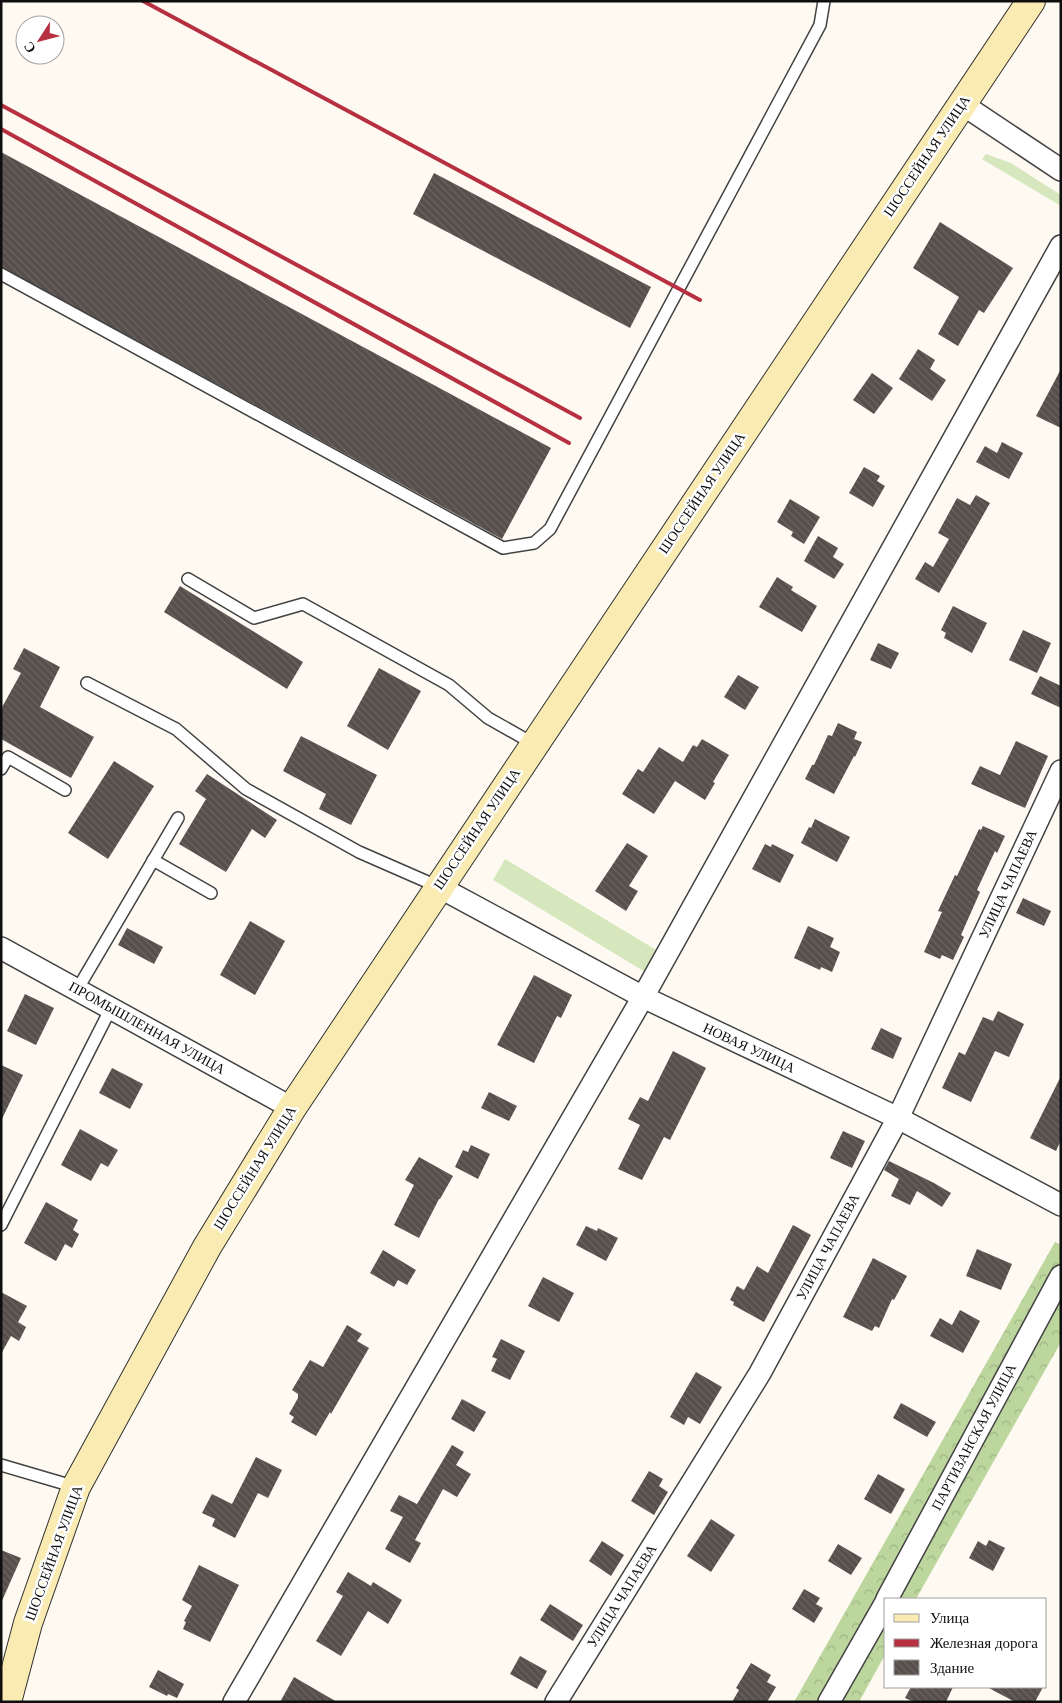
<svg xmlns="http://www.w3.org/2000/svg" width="1062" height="1703" viewBox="0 0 1062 1703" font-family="'Times New Roman',serif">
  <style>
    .grass { fill: #d6e7bd }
    .forest { fill: url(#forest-crowns) }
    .building { fill: url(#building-back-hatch) }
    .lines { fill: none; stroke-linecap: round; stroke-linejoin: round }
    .service-casing { stroke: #424242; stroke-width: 14 }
    .minor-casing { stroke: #424242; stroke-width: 24 }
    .secondary-casing { stroke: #313131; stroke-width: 30 }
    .service { stroke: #fff; stroke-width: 11 }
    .minor { stroke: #fff; stroke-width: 21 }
    .secondary { stroke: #f9ebb1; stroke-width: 28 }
    .rail { stroke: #b63042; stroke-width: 4 }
    .labels { text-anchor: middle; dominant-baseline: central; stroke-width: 5; stroke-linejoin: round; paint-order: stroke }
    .street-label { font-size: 14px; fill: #0f0f0f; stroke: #fff }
  </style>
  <defs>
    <pattern id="forest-crowns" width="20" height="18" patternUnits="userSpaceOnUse" patternTransform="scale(1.25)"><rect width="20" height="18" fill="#bcd69d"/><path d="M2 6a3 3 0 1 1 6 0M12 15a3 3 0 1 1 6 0" fill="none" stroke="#a0b686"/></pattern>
    <pattern id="building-back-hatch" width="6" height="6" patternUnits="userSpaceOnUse" patternTransform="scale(1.25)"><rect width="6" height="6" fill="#574f4c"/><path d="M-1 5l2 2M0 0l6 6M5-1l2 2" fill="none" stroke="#6a6461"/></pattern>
  </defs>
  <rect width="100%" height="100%" fill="#fefaf2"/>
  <g class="grass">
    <path d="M986,154L1011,163L1061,195V206L982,159Z"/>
    <path d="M505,859L658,951L645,972L493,880Z"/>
  </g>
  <path class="forest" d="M1055,1242L1061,1245V1342L916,1599H886V1653L859,1702H794Z"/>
  <g class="building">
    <path d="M1,152L551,448L502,539L1,267Z"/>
    <path d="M434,173L651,287L630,328L413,214Z"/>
    <path d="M940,222L1013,268L984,313L979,310L958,346L938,334L959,297L913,268Z"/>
    <path d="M918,349L935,360L930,369L946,380L932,401L899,379Z"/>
    <path d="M1061,369V428L1036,416Z"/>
    <path d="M872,373L893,388L874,414L853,400Z"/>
    <path d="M1002,442L1023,453L1009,479L976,462L985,446L997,453Z"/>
    <path d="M864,467L880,476L877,481L885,486L873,507L849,493Z"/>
    <path d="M976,495L990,503L939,593L915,579L925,562L933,567L949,539L938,533L957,498L970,505Z"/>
    <path d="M790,499L820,517L804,544L791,536L793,532L777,522Z"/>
    <path d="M818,536L838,548L833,557L844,564L834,579L804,561Z"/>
    <path d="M777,577L793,587L791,590L817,606L802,632L759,607Z"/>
    <path d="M180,586L303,662L287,689L164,612Z"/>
    <path d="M953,606L987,623L972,653L944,638L946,633L941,630Z"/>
    <path d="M1023,630L1051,643L1037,673L1009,660Z"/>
    <path d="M878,643L899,653L891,669L870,660Z"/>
    <path d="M24,648L60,667L40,707L94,737L71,778L1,739V709L21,673L13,669Z"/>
    <path d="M379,668L421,691L388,750L347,726Z"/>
    <path d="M738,675L759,687L745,710L724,697Z"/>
    <path d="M1040,676L1061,686V708L1031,694Z"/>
    <path d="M838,723L857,732L854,739L862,742L855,757L854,756L834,794L805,779L812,765H814L828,735L832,736Z"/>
    <path d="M301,736L377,775L351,825L319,809L326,794L283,771Z"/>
    <path d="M702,739L729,755L713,782L715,783L705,800L675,781L654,814L622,794L638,769L643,772L659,747L683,762L693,745L697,747Z"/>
    <path d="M1016,741L1048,756L1025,808L971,784L980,766L1000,775Z"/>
    <path d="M114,761L154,786L108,859L68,833Z"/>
    <path d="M207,774L277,820L265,838L252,829L226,872L179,844L206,799L195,791Z"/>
    <path d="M815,819L850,837L837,862L801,843L809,827L811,828Z"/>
    <path d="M983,826L1005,836L997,853L995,851L977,890L980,892L961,935L964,937L953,960L942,955L940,959L924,952L942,912L938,911L955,875L957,876L979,829L981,830Z"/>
    <path d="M627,843L648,856L629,886L638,891L626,911L595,891Z"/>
    <path d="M765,844L771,847L772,844L794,855L780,883L752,869Z"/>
    <path d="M1023,898L1051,911L1044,926L1016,913Z"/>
    <path d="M250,921L285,941L255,995L220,975Z"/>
    <path d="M808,926L834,938L830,947L840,952L832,972L821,967L820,970L794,958Z"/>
    <path d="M127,928L163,947L154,964L118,945Z"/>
    <path d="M534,975L572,995L561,1018L557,1016L534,1063L497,1045Z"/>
    <path d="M25,994L54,1008L36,1045L7,1031Z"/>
    <path d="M998,1011L1024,1024L1009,1057L995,1051L971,1102L942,1088L959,1052L965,1055L983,1017L993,1021Z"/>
    <path d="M881,1028L902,1038L893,1059L871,1049Z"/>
    <path d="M673,1051L706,1068L670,1140L664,1137L642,1180L618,1169L640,1125L628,1119L640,1097L648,1101Z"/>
    <path d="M1,1065L23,1075L1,1121Z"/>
    <path d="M112,1068L143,1084L130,1109L99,1093Z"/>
    <path d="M1061,1076V1140L1056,1151L1030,1138Z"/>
    <path d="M489,1092L517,1106L509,1121L481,1108Z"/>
    <path d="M80,1129L118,1150L108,1167L101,1163L91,1181L61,1165Z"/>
    <path d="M843,1131L865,1141L852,1168L830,1158Z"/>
    <path d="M471,1145L490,1154L478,1179L455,1167L463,1150L468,1152Z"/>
    <path d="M419,1157L453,1176L440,1199H439L419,1238L394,1225L414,1185L405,1180Z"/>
    <path d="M889,1161L934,1183L951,1193L942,1207L917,1191L910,1205L891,1196L899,1179L884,1170Z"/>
    <path d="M46,1202L78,1220L73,1230L79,1234L72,1248L65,1244L56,1261L24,1243Z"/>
    <path d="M793,1225L811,1235L764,1322L733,1305L734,1302L730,1300L737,1286L744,1290L757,1266L768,1273Z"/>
    <path d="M586,1226L597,1231L598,1228L618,1238L606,1261L576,1245Z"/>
    <path d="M977,1249L1012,1264L1001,1290L966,1276Z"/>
    <path d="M383,1250L416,1270L407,1285L398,1280L394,1287L370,1273Z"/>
    <path d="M873,1258L907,1276L894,1300L892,1299L879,1328L875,1326L872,1331L843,1317Z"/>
    <path d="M543,1277L574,1293L559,1322L528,1306Z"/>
    <path d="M1,1292L27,1306L18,1322L26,1327L19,1341L11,1336L1,1354Z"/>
    <path d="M960,1310L980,1321L963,1353L930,1336L940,1318L952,1325Z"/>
    <path d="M347,1325L362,1334L357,1341L369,1348L331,1414L330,1412L316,1436L291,1422L294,1417L289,1414L298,1398V1394L292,1390L310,1360L323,1367Z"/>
    <path d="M501,1339L525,1351L510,1380L491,1371L497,1359L492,1357Z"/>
    <path d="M696,1372L722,1387L700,1424L688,1417L684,1425L670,1417Z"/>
    <path d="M462,1399L486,1412L474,1432L451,1419Z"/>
    <path d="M901,1403L936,1422L927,1437L893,1418Z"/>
    <path d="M452,1445L464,1452L456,1465L471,1474L457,1497L443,1489L415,1540L421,1543L410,1563L385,1549L403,1517L390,1511L399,1495L417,1504Z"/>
    <path d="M256,1457L282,1470L268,1498L258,1493L235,1538L212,1526L215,1519L202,1513L212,1494L232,1504Z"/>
    <path d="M649,1471L663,1479L659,1486L668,1492L654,1515L631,1501Z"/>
    <path d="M878,1474L905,1489L891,1514L864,1499Z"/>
    <path d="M711,1519L735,1535L711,1572L687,1556Z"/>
    <path d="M989,1540L1005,1548L993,1571L969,1558L978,1541L986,1546Z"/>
    <path d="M602,1541L624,1555L611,1576L589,1561Z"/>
    <path d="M838,1544L862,1558L851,1575L828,1561Z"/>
    <path d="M1,1550L21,1558L1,1603Z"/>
    <path d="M199,1565L239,1585L210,1642L183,1629L186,1622L184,1621L192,1606L182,1600Z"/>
    <path d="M348,1572L371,1586L373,1582L402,1600L388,1624L368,1611L341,1656L316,1641L343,1596L336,1592Z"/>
    <path d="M804,1589L820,1598L816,1604L823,1608L814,1623L792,1609Z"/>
    <path d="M550,1604L583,1625L573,1641L540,1620Z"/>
    <path d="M520,1656L547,1671L537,1689L510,1674Z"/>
    <path d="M751,1663L771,1675L767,1682L776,1687L767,1702H732L739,1690L736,1688Z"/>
    <path d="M158,1670L184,1684L177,1698L168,1694L167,1696L149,1687Z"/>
    <path d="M294,1677L337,1702H280Z"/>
    <path d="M911,1687H953L946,1702H914L905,1698Z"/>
    <path d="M987,1687H1043L1035,1702H1015Z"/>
  </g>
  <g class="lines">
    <defs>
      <g id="service">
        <path d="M1,274L503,548L534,543L550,529L820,25L824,1"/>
        <path d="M188,579L254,618L303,604L449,685L488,718L534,744"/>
        <path d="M87,683L176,729L246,789L359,852L439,887"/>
        <path d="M1,769L8,757L65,790"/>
        <path d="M153,860L211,893"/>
        <path d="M77,990L178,818"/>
        <path d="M1,1225L111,1008"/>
        <path d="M1,1465L76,1487"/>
      </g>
      <g id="minor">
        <path d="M962,104L1061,170"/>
        <path d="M439,887L643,997L898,1118L1061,1205"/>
        <path d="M1,948L292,1108"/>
        <path d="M887,1599L1061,1276"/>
        <path d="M234,1702L643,997L1061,246"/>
        <path d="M556,1702L760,1373L898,1118L1061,771"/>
        <path d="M829,1702L886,1602"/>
      </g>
      <path id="secondary" d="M7,1702L28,1623L76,1487L207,1247L292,1108L1031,1"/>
    </defs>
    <use href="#service" class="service-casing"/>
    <use href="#minor" class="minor-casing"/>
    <use href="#secondary" class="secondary-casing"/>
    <use href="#service" class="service"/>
    <use href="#minor" class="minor"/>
    <use href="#secondary" class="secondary"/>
    <g class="rail">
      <path d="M143,1L700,300"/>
      <path d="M1,105L580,418"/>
      <path d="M1,129L569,443"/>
    </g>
  </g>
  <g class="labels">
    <g class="street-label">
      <text transform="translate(927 156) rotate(-56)">ШОССЕЙНАЯ УЛИЦА</text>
      <text transform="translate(702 493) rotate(-56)">ШОССЕЙНАЯ УЛИЦА</text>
      <text transform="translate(477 829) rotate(-56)">ШОССЕЙНАЯ УЛИЦА</text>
      <text transform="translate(1008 884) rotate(-65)">УЛИЦА ЧАПАЕВА</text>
      <text transform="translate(147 1028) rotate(29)">ПРОМЫШЛЕННАЯ УЛИЦА</text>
      <text transform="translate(749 1048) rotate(25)">НОВАЯ УЛИЦА</text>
      <text transform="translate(255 1168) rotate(-58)">ШОССЕЙНАЯ УЛИЦА</text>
      <text transform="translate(828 1247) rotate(-62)">УЛИЦА ЧАПАЕВА</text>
      <text transform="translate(974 1437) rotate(-62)">ПАРТИЗАНСКАЯ УЛИЦА</text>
      <text transform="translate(54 1553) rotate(-70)">ШОССЕЙНАЯ УЛИЦА</text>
      <text transform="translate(622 1596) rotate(-58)">УЛИЦА ЧАПАЕВА</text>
    </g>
  </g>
  <rect width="1062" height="1703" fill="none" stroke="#0f0f0f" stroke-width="5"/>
  <rect x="884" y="1598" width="162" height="90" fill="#ffffff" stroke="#9f9f9f"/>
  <rect x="894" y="1614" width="25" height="8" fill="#f9ebb1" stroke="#9f9f9f"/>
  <text x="930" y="1623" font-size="15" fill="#0f0f0f">Улица</text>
  <rect x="894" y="1639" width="25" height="8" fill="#b63042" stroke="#9f9f9f"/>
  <text x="930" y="1648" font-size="15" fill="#0f0f0f">Железная дорога</text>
  <rect x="894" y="1660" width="25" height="15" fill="url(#building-back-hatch)" stroke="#9f9f9f"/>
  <text x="930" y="1673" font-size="15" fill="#0f0f0f">Здание</text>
  <g transform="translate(40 40) rotate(234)"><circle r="24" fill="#ffffff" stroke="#9f9f9f"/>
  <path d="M0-4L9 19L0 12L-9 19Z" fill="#b63042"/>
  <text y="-8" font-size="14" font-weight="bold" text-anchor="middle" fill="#0f0f0f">С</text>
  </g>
</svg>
